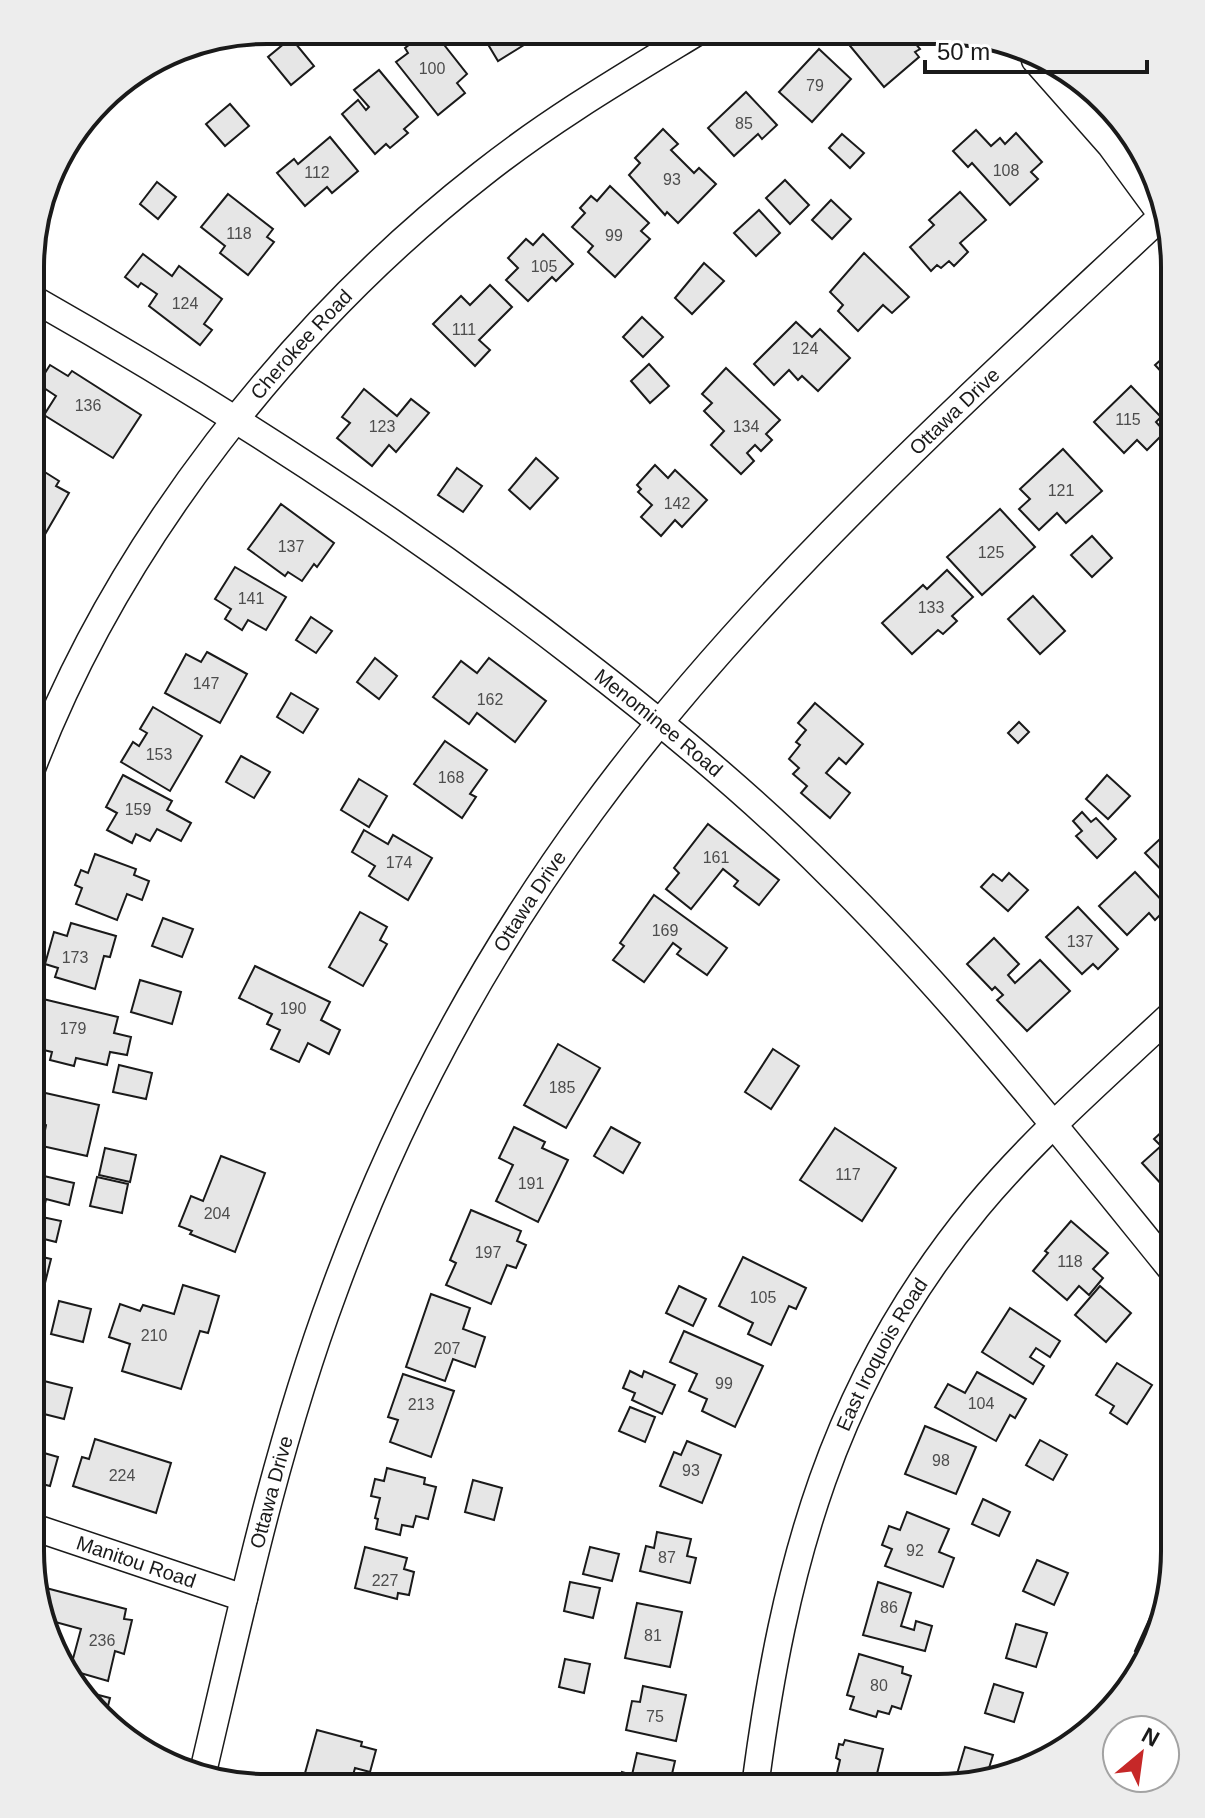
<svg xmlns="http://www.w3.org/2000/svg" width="1205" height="1818" viewBox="0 0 1205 1818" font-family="Helvetica,sans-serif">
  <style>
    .building { fill: #e6e6e6; stroke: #1a1a1a; stroke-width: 2 }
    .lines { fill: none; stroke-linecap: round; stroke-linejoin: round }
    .minor-casing { stroke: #1a1a1a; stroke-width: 29 }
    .minor { stroke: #fff; stroke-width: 26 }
    .labels { text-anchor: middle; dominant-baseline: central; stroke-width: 6; stroke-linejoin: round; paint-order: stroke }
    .number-label { font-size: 16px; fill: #4d4d4d }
    .street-label { font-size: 20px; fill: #1a1a1a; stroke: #fff }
    .rim { fill: none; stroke: #1a1a1a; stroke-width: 4 }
  </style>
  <rect width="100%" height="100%" fill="#fff"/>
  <g class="building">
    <path d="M480,31H536L521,40L524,45L498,61Z"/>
    <path d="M434,32L467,74L457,83L465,93L438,115L396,62L408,53L405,48L419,37L423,41Z"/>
    <path d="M846,32H906L920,49L915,52L919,57L884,87L841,35Z"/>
    <path d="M291,38L314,66L291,85L268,57Z"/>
    <path d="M819,49L851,79L812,122L779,92Z"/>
    <path d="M379,70L418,117L404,129L408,133L390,148L386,144L375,154L342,114L358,100L366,110L369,107L354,90Z"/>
    <path d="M746,92L777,125L762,139L758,134L734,156L708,128Z"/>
    <path d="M230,104L249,126L225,146L206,124Z"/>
    <path d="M663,129L678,144L671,150L694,173L699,168L716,184L678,223L667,212L665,215L629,175L640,163L635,158Z"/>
    <path d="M976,130L991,146L1000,138L1005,144L1016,133L1042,162L1031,172L1038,179L1010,205L972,163L968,167L953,151Z"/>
    <path d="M842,134L864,153L850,168L829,148Z"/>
    <path d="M330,137L358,171L332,193L327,187L305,206L277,173L294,159L298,164Z"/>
    <path d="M785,180L809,205L790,224L766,198Z"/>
    <path d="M157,182L176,197L158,219L140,204Z"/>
    <path d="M610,186L649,223L641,231L650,239L615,277L588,252L593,246L572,227L585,213L580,208L591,196L597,201Z"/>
    <path d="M960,192L986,220L960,243L968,252L954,266L949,261L941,268L937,265L931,271L910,247L934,225L929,220Z"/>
    <path d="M228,194L273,229L267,237L274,242L248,275L220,253L225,246L201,227Z"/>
    <path d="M831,200L851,219L832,239L812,220Z"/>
    <path d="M759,210L780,233L756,256L734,233Z"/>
    <path d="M39,214L45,217L32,241V236Z"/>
    <path d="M543,234L573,264L556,281L552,277L528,301L506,280L518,268L508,258L526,239L533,245Z"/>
    <path d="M864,253L909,297L892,313L883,305L858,331L838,311L843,305L830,292Z"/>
    <path d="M143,254L172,276L179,266L222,299L204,324L212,330L200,345L149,306L157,294L141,283L138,287L125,277Z"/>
    <path d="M704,263L724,281L692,314L675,298Z"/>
    <path d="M490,285L512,307L479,340L490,350L475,366L433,324L461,296L470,305Z"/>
    <path d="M642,317L663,337L643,357L623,337Z"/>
    <path d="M796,322L812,337L820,329L850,358L818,391L802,376L798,380L789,370L774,385L754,364Z"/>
    <path d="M1175,347V397L1163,385L1169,380L1155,365Z"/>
    <path d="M649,364L669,386L650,403L631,381Z"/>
    <path d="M50,365L68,376L72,371L141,415L113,458L44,415L56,396L38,384Z"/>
    <path d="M726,368L780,420L766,434L772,440L761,451L755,445L747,453L754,461L741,474L711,445L724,431L704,411L712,403L702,394Z"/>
    <path d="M1131,386L1161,417L1156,422L1165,432L1147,450L1137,440L1124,453L1094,422Z"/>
    <path d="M364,389L397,416L411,399L429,413L396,452L389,445L372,466L337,438L350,423L342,417Z"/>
    <path d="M1063,449L1102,491L1066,523L1057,513L1039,530L1019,509L1030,499L1020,489Z"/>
    <path d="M1175,452V477L1162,464Z"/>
    <path d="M536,458L558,478L530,509L509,490Z"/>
    <path d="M32,464L59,481L56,486L69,493L44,536L32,528Z"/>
    <path d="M655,465L668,478L675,470L707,500L682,527L675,520L661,536L641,517L652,505L638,492L641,489L637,485Z"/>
    <path d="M457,468L482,486L463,512L438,495Z"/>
    <path d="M281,504L334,543L317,567L314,564L302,581L288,572L285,576L248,549Z"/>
    <path d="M1000,509L1035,547L982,595L947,557Z"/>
    <path d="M1092,536L1112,558L1092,577L1071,555Z"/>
    <path d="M235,567L286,597L266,630L248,620L242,630L225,619L231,609L215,599Z"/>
    <path d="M947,570L973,597L952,616L957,621L943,634L938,630L912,654L882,623L923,585L927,589Z"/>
    <path d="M1033,596L1065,631L1040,654L1008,619Z"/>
    <path d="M311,617L332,631L316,653L296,640Z"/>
    <path d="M207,652L247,674L220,723L165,693L186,654L201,662Z"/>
    <path d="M375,658L397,676L379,699L357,682Z"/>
    <path d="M489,658L546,701L515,742L477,713L469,724L433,697L461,661L477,673Z"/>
    <path d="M291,693L318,709L303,733L277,717Z"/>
    <path d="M815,703L863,744L846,764L839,758L826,773L850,793L830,818L801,793L807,786L793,774L799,768L789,759L800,745L796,742L806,730L798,723Z"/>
    <path d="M153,707L202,736L170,791L121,762L133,742L139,746L147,733L140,729Z"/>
    <path d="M1175,720V749L1161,735Z"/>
    <path d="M1019,722L1029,732L1018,743L1008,733Z"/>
    <path d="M445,741L487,770L470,794L476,797L462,818L414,784Z"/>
    <path d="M241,756L270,772L254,798L226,782Z"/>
    <path d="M123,775L172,801L167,810L191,823L181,841L157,829L150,841L136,834L132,843L107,830L117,813L106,807Z"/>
    <path d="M1107,775L1130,796L1108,819L1086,799Z"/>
    <path d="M359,779L387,796L369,827L341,810Z"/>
    <path d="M1082,812L1091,822L1096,818L1116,839L1097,858L1076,836L1082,831L1073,821Z"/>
    <path d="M708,824L779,880L759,905L734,886L738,881L723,869L691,909L666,889L679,873L674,868Z"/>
    <path d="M1175,825V884L1145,853Z"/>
    <path d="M364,830L388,844L393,835L432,858L408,900L369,876L375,866L352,852Z"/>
    <path d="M95,854L136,869L134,875L149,881L142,900L127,894L117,920L76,904L82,888L75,885L81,870L88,873Z"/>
    <path d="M1135,872L1168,907L1155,920L1149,913L1127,935L1099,906Z"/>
    <path d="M1009,873L1028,890L1008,911L981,887L993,874L1002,881Z"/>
    <path d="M654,895L727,948L707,975L677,954L681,949L673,943L644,982L613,960L624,946L620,943Z"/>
    <path d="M1078,907L1118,949L1098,969L1093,964L1082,974L1046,937Z"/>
    <path d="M360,912L387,927L380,940L387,944L363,986L329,967Z"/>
    <path d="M163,918L193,929L182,957L152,946Z"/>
    <path d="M71,923L116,936L110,957L104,956L95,989L55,977L58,968L45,964L54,932L67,936Z"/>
    <path d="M994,938L1019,964L1008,975L1015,983L1040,960L1070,991L1027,1031L997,1000L1003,995L995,987L992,990L967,964Z"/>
    <path d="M255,966L330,1002L321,1020L340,1030L329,1054L308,1043L299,1062L271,1049L280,1030L267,1024L272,1014L239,998Z"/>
    <path d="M140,980L181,992L172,1024L131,1012Z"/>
    <path d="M43,999L118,1017L114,1033L131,1037L127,1055L110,1052L107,1065L76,1058L74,1066L50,1060L52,1052L31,1047L33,1014L39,1016Z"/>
    <path d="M558,1044L600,1068L566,1128L524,1105Z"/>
    <path d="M773,1049L799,1066L771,1109L745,1092Z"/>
    <path d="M119,1065L152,1073L146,1099L113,1092Z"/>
    <path d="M32,1090L99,1105L87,1156L42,1146L46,1125L41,1123L42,1118L31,1115Z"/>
    <path d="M514,1127L545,1142L542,1148L568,1160L538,1222L496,1201L513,1165L499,1158Z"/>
    <path d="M611,1127L640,1143L623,1173L594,1156Z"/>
    <path d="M835,1128L896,1168L862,1221L800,1180Z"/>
    <path d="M1166,1128L1173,1135L1175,1133V1182L1172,1179L1164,1187L1142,1163L1161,1146L1154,1139Z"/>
    <path d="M105,1148L136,1155L130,1182L99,1175Z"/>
    <path d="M221,1156L265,1173L235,1252L190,1234L192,1231L179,1226L191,1196L203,1201Z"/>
    <path d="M31,1173L74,1183L69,1205L46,1199L42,1217L61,1221L56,1242L32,1236L30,1242Z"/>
    <path d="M97,1177L128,1184L122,1213L90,1206Z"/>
    <path d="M471,1210L521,1231L517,1241L526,1245L516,1268L507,1265L491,1304L446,1285L456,1263L450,1260Z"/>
    <path d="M1071,1221L1108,1253L1093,1269L1103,1278L1089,1295L1079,1286L1067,1300L1033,1271L1048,1253L1045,1251Z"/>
    <path d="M30,1254L51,1259L39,1307L30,1305Z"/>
    <path d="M743,1257L806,1288L796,1309L789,1306L771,1345L748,1334L753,1323L719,1306Z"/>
    <path d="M183,1285L219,1296L208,1333L200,1331L181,1389L122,1371L130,1344L109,1337L120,1304L140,1311L143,1305L174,1314Z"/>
    <path d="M679,1286L706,1299L693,1326L666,1313Z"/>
    <path d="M1100,1286L1131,1313L1106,1342L1075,1315Z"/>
    <path d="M431,1294L470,1308L463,1329L485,1337L475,1367L453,1359L445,1381L406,1367Z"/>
    <path d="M59,1301L91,1309L83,1342L51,1334Z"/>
    <path d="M1010,1308L1060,1341L1050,1357L1036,1348L1030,1357L1044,1366L1033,1384L982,1352Z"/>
    <path d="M684,1331L763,1366L735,1427L702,1411L707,1399L689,1391L697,1374L670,1362Z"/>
    <path d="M1117,1363L1152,1385L1127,1424L1110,1413L1114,1406L1096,1395Z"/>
    <path d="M630,1371L642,1377L644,1371L675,1385L662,1414L632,1400L635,1393L623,1388Z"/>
    <path d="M977,1372L1026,1399L1015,1418L1010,1415L996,1441L935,1407L948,1384L965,1393Z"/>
    <path d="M403,1374L454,1391L431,1457L390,1442L398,1420L388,1417Z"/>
    <path d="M40,1380L72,1388L64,1419L32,1411Z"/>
    <path d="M630,1407L655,1417L645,1442L619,1431Z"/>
    <path d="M925,1426L976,1447L956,1494L905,1474Z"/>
    <path d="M95,1439L171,1463L156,1513L73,1486L82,1457L89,1459Z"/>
    <path d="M1040,1440L1067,1455L1053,1480L1026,1465Z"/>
    <path d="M687,1441L721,1455L702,1503L660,1486L674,1452L681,1455Z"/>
    <path d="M30,1449L58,1457L50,1486L30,1481Z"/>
    <path d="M387,1468L425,1478L424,1484L436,1487L428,1519L416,1516L413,1527L402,1525L400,1535L376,1529L378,1519L375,1518L380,1498L371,1496L375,1479L384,1481Z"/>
    <path d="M473,1480L502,1488L494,1520L465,1512Z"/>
    <path d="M983,1499L1010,1512L999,1536L972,1524Z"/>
    <path d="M907,1512L949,1529L939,1552L954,1558L943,1587L885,1566L892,1549L882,1545L889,1526L900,1530Z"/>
    <path d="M657,1532L691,1539L687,1556L696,1558L690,1583L640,1571L646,1546L654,1548Z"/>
    <path d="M365,1547L407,1558L404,1569L414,1572L409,1595L398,1593L397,1599L355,1588Z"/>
    <path d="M590,1547L619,1554L612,1581L583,1574Z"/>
    <path d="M1037,1560L1068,1573L1054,1605L1023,1591Z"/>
    <path d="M570,1582L600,1588L593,1618L564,1611Z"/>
    <path d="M878,1582L911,1593L901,1626L914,1630L916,1621L932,1626L925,1651L863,1635Z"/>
    <path d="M46,1588L126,1609L124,1619L132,1620L124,1654L115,1651L108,1681L70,1670L81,1629L44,1619L41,1606Z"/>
    <path d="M1158,1600L1162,1602L1144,1655L1135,1651Z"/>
    <path d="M637,1603L682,1612L670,1667L625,1658Z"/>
    <path d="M1016,1624L1047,1633L1036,1667L1006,1658Z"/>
    <path d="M859,1654L903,1667L902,1673L911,1676L901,1709L892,1706L889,1714L878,1711L876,1717L850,1709L854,1697L847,1695Z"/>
    <path d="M565,1659L590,1664L584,1693L559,1687Z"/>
    <path d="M994,1684L1023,1693L1014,1722L985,1713Z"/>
    <path d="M643,1686L686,1695L676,1741L626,1730L632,1701L640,1702Z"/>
    <path d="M87,1692L110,1698L107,1710L113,1712L110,1722Z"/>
    <path d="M317,1730L362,1742L361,1746L376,1750L370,1772L355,1768L350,1786L302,1784Z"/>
    <path d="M845,1740L883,1749L875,1782L837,1773L840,1760L836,1758L839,1744L843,1745Z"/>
    <path d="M965,1747L993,1755L986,1778L977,1780L957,1774Z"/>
    <path d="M637,1753L675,1761L669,1787H619L622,1772L632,1775Z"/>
    <path d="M565,1774L592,1780L590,1787H562Z"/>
  </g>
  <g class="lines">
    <defs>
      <g id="minor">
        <path d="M1035,60L1111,146L1166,221"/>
        <path id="s1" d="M32,298C222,406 405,524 578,658C664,724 749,794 826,871C953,996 1063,1136 1175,1274"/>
        <path id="s2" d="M31,771C117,544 291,323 482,174C550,120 625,76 699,31"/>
        <path id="s3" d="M30,1526L244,1598"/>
        <path id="s4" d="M203,1772C241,1611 276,1447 334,1291C396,1121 484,957 591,811C751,592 967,399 1164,214"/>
        <path id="s5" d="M755,1787C784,1566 832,1383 977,1207C1036,1136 1108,1074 1175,1011"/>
      </g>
    </defs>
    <use href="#minor" class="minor-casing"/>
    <use href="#minor" class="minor"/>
  </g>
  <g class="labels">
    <g class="number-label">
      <text x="432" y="68">100</text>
      <text x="815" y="85">79</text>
      <text x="744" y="123">85</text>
      <text x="1006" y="170">108</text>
      <text x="317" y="172">112</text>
      <text x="672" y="179">93</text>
      <text x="239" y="233">118</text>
      <text x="614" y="235">99</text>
      <text x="544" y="266">105</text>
      <text x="185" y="303">124</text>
      <text x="464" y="329">111</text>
      <text x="805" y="348">124</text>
      <text x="88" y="405">136</text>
      <text x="1128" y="419">115</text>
      <text x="382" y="426">123</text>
      <text x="746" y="426">134</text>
      <text x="1061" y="490">121</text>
      <text x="677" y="503">142</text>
      <text x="291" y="546">137</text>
      <text x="991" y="552">125</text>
      <text x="251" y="598">141</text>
      <text x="931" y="607">133</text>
      <text x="206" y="683">147</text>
      <text x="490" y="699">162</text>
      <text x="159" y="754">153</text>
      <text x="451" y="777">168</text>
      <text x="138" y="809">159</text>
      <text x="716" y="857">161</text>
      <text x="399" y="862">174</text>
      <text x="665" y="930">169</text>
      <text x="1080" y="941">137</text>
      <text x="75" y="957">173</text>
      <text x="293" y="1008">190</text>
      <text x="73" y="1028">179</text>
      <text x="562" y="1087">185</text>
      <text x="848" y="1174">117</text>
      <text x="531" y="1183">191</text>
      <text x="217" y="1213">204</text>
      <text x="488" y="1252">197</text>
      <text x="1070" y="1261">118</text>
      <text x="763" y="1297">105</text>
      <text x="154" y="1335">210</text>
      <text x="447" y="1348">207</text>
      <text x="724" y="1383">99</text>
      <text x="981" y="1403">104</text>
      <text x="421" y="1404">213</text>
      <text x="941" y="1460">98</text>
      <text x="691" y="1470">93</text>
      <text x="122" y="1475">224</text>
      <text x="915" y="1550">92</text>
      <text x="667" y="1557">87</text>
      <text x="385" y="1580">227</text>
      <text x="889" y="1607">86</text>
      <text x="653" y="1635">81</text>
      <text x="102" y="1640">236</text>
      <text x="879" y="1685">80</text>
      <text x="655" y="1716">75</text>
    </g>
    <g class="street-label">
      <text stroke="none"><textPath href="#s2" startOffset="508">Cherokee Road</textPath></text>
      <text stroke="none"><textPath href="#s4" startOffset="1586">Ottawa Drive</textPath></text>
      <text stroke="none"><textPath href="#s1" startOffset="758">Menominee Road</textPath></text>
      <text stroke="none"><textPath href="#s4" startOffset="936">Ottawa Drive</textPath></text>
      <text stroke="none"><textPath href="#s5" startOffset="454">East Iroquois Road</textPath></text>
      <text stroke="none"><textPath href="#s4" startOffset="288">Ottawa Drive</textPath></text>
      <text stroke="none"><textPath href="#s3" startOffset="112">Manitou Road</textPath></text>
    </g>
  </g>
  <path d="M0 0H1205V1818H0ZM267 44H938A223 223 0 0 1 1161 267V1551A223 223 0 0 1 938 1774H267A223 223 0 0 1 44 1551V267A223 223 0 0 1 267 44Z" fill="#ededed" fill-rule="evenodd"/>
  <path class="rim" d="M267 44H938A223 223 0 0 1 1161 267V1551A223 223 0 0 1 938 1774H267A223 223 0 0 1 44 1551V267A223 223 0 0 1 267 44Z"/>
  <g transform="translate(1141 1754) rotate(29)"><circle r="38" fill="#ffffff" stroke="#a3a3a3" stroke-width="2"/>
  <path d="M0-6L14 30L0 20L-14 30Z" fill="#c62828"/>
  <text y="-12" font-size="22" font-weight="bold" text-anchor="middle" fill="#1a1a1a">N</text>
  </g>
  <path d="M925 60v12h222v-12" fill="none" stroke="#1a1a1a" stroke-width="4"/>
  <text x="937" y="60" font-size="24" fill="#1a1a1a" stroke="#ffffff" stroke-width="6" paint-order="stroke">50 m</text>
</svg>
